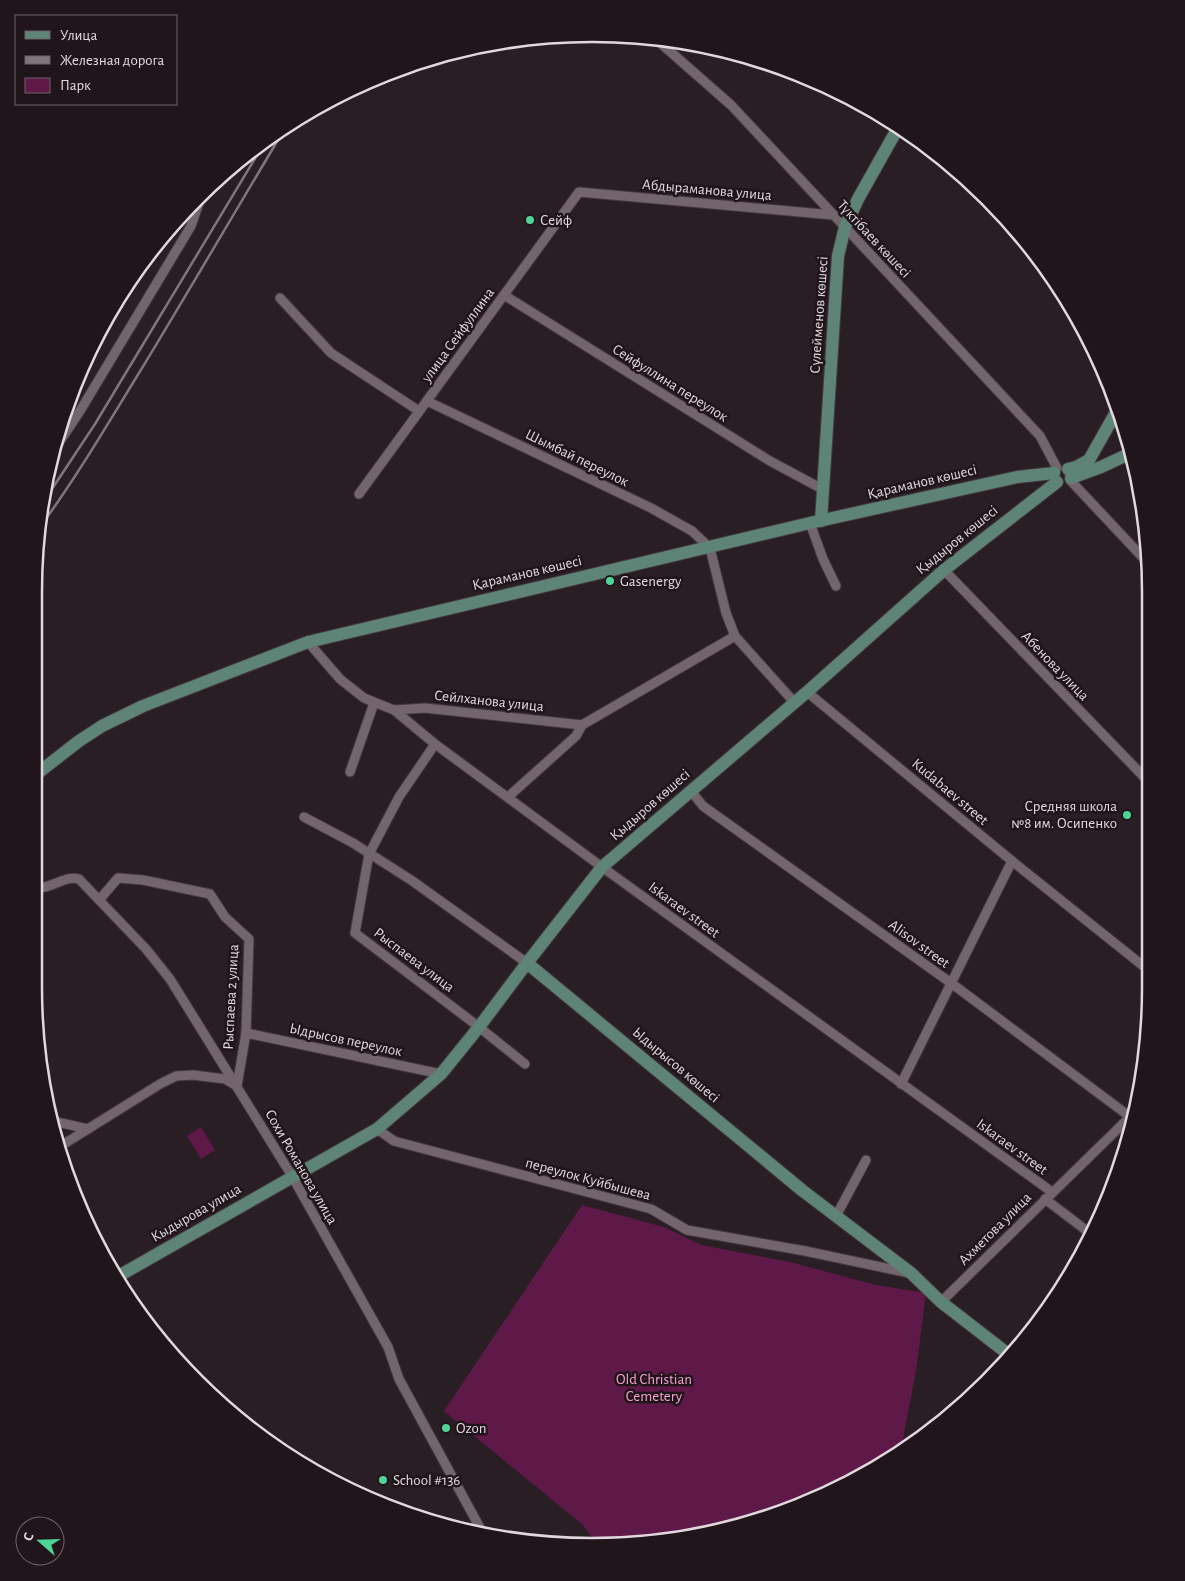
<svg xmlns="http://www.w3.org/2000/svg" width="1185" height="1581" viewBox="0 0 1185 1581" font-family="'Alegreya Sans',sans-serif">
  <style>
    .green { fill: #5f1948 }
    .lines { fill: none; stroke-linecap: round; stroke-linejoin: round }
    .street-casing { stroke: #443a40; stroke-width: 11 }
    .secondary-casing { stroke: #443a40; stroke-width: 14 }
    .street { stroke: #73656c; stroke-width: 9 }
    .secondary { stroke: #5d8476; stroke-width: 12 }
    .rail { stroke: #80757b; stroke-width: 2.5 }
    .poi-dot { fill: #4ed399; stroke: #20151b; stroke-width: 2 }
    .labels { text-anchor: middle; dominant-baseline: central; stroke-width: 5; stroke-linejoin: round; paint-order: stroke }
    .street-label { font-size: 15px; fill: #e1d8dd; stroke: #20151b }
    .poi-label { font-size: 15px; fill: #e1d8dd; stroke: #20151b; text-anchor: start }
    .park-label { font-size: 15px; fill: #f5a1d3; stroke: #20151b }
    .rim { fill: none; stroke: #e1d8dd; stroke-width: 2.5 }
  </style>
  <rect width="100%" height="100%" fill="#2a1e25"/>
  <g class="green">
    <path d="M201,1127L215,1150L201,1159L187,1136Z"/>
    <path d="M582,1205L664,1227L701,1245L790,1262L876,1285L926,1293L916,1371L900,1454L772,1518L629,1546L596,1544L583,1525L444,1411Z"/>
  </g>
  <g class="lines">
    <defs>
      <g id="street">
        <path d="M657,40L731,105L1040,436L1057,468"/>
        <path d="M504,295L770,461L824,490"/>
        <path d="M280,298L331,353L419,411"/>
        <path d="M427,401L651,508L692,531L710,548L726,613L735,636L794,702"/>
        <path d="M52,453L80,411L191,226L202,194"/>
        <path d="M1070,480L1147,562"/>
        <path d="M359,494L579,192L833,215"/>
        <path d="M810,523L823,559L836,586"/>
        <path d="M944,570L1147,780"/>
        <path d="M308,642L340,679L364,698L394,710L435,744L602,867L1052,1192"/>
        <path d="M807,692L1012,861L1147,969"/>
        <path d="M394,710L425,708L582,725"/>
        <path d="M435,744L399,797L369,854L355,933L479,1027L525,1064"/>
        <path d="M350,772L374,703"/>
        <path d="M691,791L703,806L951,983L1133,1119"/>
        <path d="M508,797L576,736L582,725L735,636"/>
        <path d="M304,817L353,843L411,880L527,963"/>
        <path d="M34,888C50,890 64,875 79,879L146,949L170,979L292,1176L388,1347L399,1379L485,1537"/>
        <path d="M246,1033L441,1074"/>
        <path d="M901,1084L1012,861"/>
        <path d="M51,1122H57L88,1129"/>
        <path d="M377,1129L394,1141L651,1209L687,1230L805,1251L909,1273"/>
        <path d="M59,1147L160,1084L176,1076L193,1075L225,1079L237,1086L246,1033L249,939L225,917L210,894L143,880L118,878L100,899"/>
        <path d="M1045,1199L1091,1234"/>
        <path d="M836,1216L866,1160"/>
        <path d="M941,1302L1134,1113"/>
      </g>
      <g id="secondary">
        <path d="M1068,469L1076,467L1089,460L1119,407"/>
        <path d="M1071,478L1101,467L1131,453"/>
        <path d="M821,521L838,256L845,227L858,199L899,126"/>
        <path d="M34,776L79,741L102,726L143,706L308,642L810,523L1017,477L1054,473"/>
        <path d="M527,963L803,1191L911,1273L941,1302L1012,1357"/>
        <path d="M115,1278L377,1129L441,1074L479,1027L527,963L602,867L807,692L944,570L1057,482"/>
      </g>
    </defs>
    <use href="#street" class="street-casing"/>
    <use href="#secondary" class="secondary-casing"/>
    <use href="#street" class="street"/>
    <use href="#secondary" class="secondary"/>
    <g class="rail">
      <path d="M44,501L95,424L265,142"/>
      <path d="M40,527C76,478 107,425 139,373C189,291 237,208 287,125"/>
    </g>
  </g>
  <g class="poi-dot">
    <circle cx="530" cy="220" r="5"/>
    <circle cx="610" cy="581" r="5"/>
    <circle cx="1127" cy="815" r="5"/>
    <circle cx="446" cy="1428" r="5"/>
    <circle cx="383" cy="1480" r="5"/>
  </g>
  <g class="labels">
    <g class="street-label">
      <text transform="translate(707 190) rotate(5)">Абдыраманова улица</text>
      <text transform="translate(874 239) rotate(47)">Түктібаев көшесі</text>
      <text transform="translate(819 315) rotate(-86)">Сүлейменов көшесі</text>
      <text transform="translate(458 335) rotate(-54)">улица Сейфуллина</text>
      <text transform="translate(670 383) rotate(32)">Сейфуллина переулок</text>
      <text transform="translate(577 458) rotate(26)">Шымбай переулок</text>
      <text transform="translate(922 482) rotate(-13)">Қараманов көшесі</text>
      <text transform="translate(957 540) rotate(-39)">Қыдыров көшесі</text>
      <text transform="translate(527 573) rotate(-13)">Қараманов көшесі</text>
      <text transform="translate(1055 666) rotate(46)">Абенова улица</text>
      <text transform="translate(489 701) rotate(6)">Сейлханова улица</text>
      <text transform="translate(950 792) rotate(40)">Kudabaev street</text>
      <text transform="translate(650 805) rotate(-41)">Қыдыров көшесі</text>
      <text transform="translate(684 910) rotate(36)">Iskaraev street</text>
      <text transform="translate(919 944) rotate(36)">Alisov street</text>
      <text transform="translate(414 960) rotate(37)">Рыспаева улица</text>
      <text transform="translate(231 997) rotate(-87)">Рыспаева 2 улица</text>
      <text transform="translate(346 1040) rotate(12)">Ыдрысов переулок</text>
      <text transform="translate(676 1065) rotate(40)">Ыдырысов көшесі</text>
      <text transform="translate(1012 1147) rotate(36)">Iskaraev street</text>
      <text transform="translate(301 1167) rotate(60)">Сохи Романова улица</text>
      <text transform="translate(588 1179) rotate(15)">переулок Куйбышева</text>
      <text transform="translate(196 1213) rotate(-30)">Кыдырова улица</text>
      <text transform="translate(995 1229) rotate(-45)">Ахметова улица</text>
    </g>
    <g class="poi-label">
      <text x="540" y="220">Сейф</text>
      <text x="620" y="581">Gasenergy</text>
      <text x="1117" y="806" text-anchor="end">Средняя школа<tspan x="1117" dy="17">№8 им. Осипенко</tspan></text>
      <text x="456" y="1428">Ozon</text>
      <text x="393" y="1480">School #136</text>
    </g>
    <g class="park-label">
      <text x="654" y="1379">Old Christian<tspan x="654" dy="17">Cemetery</tspan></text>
    </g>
  </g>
  <path d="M0 0H1185V1581H0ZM592 42H592A550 550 0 0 1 1142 592V988A550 550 0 0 1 592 1538H592A550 550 0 0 1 42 988V592A550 550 0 0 1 592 42Z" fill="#20151b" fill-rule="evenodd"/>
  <path class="rim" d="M592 42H592A550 550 0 0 1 1142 592V988A550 550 0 0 1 592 1538H592A550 550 0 0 1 42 988V592A550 550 0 0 1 592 42Z"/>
  <rect x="15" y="15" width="162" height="90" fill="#20151b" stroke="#6d6369"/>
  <rect x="25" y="31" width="25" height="8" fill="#5d8476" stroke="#6d6369"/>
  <text x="60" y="40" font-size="15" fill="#e1d8dd">Улица</text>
  <rect x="25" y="56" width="25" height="8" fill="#80757b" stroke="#6d6369"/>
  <text x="60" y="65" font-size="15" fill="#e1d8dd">Железная дорога</text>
  <rect x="25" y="78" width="25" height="15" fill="#5f1948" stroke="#6d6369"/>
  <text x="60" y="90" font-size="15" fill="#e1d8dd">Парк</text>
  <g transform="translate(40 1541) rotate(290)"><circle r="24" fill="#20151b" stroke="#6d6369"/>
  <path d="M0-4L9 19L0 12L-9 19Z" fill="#4ed399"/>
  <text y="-8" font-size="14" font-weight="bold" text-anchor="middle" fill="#e1d8dd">С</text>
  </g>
</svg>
